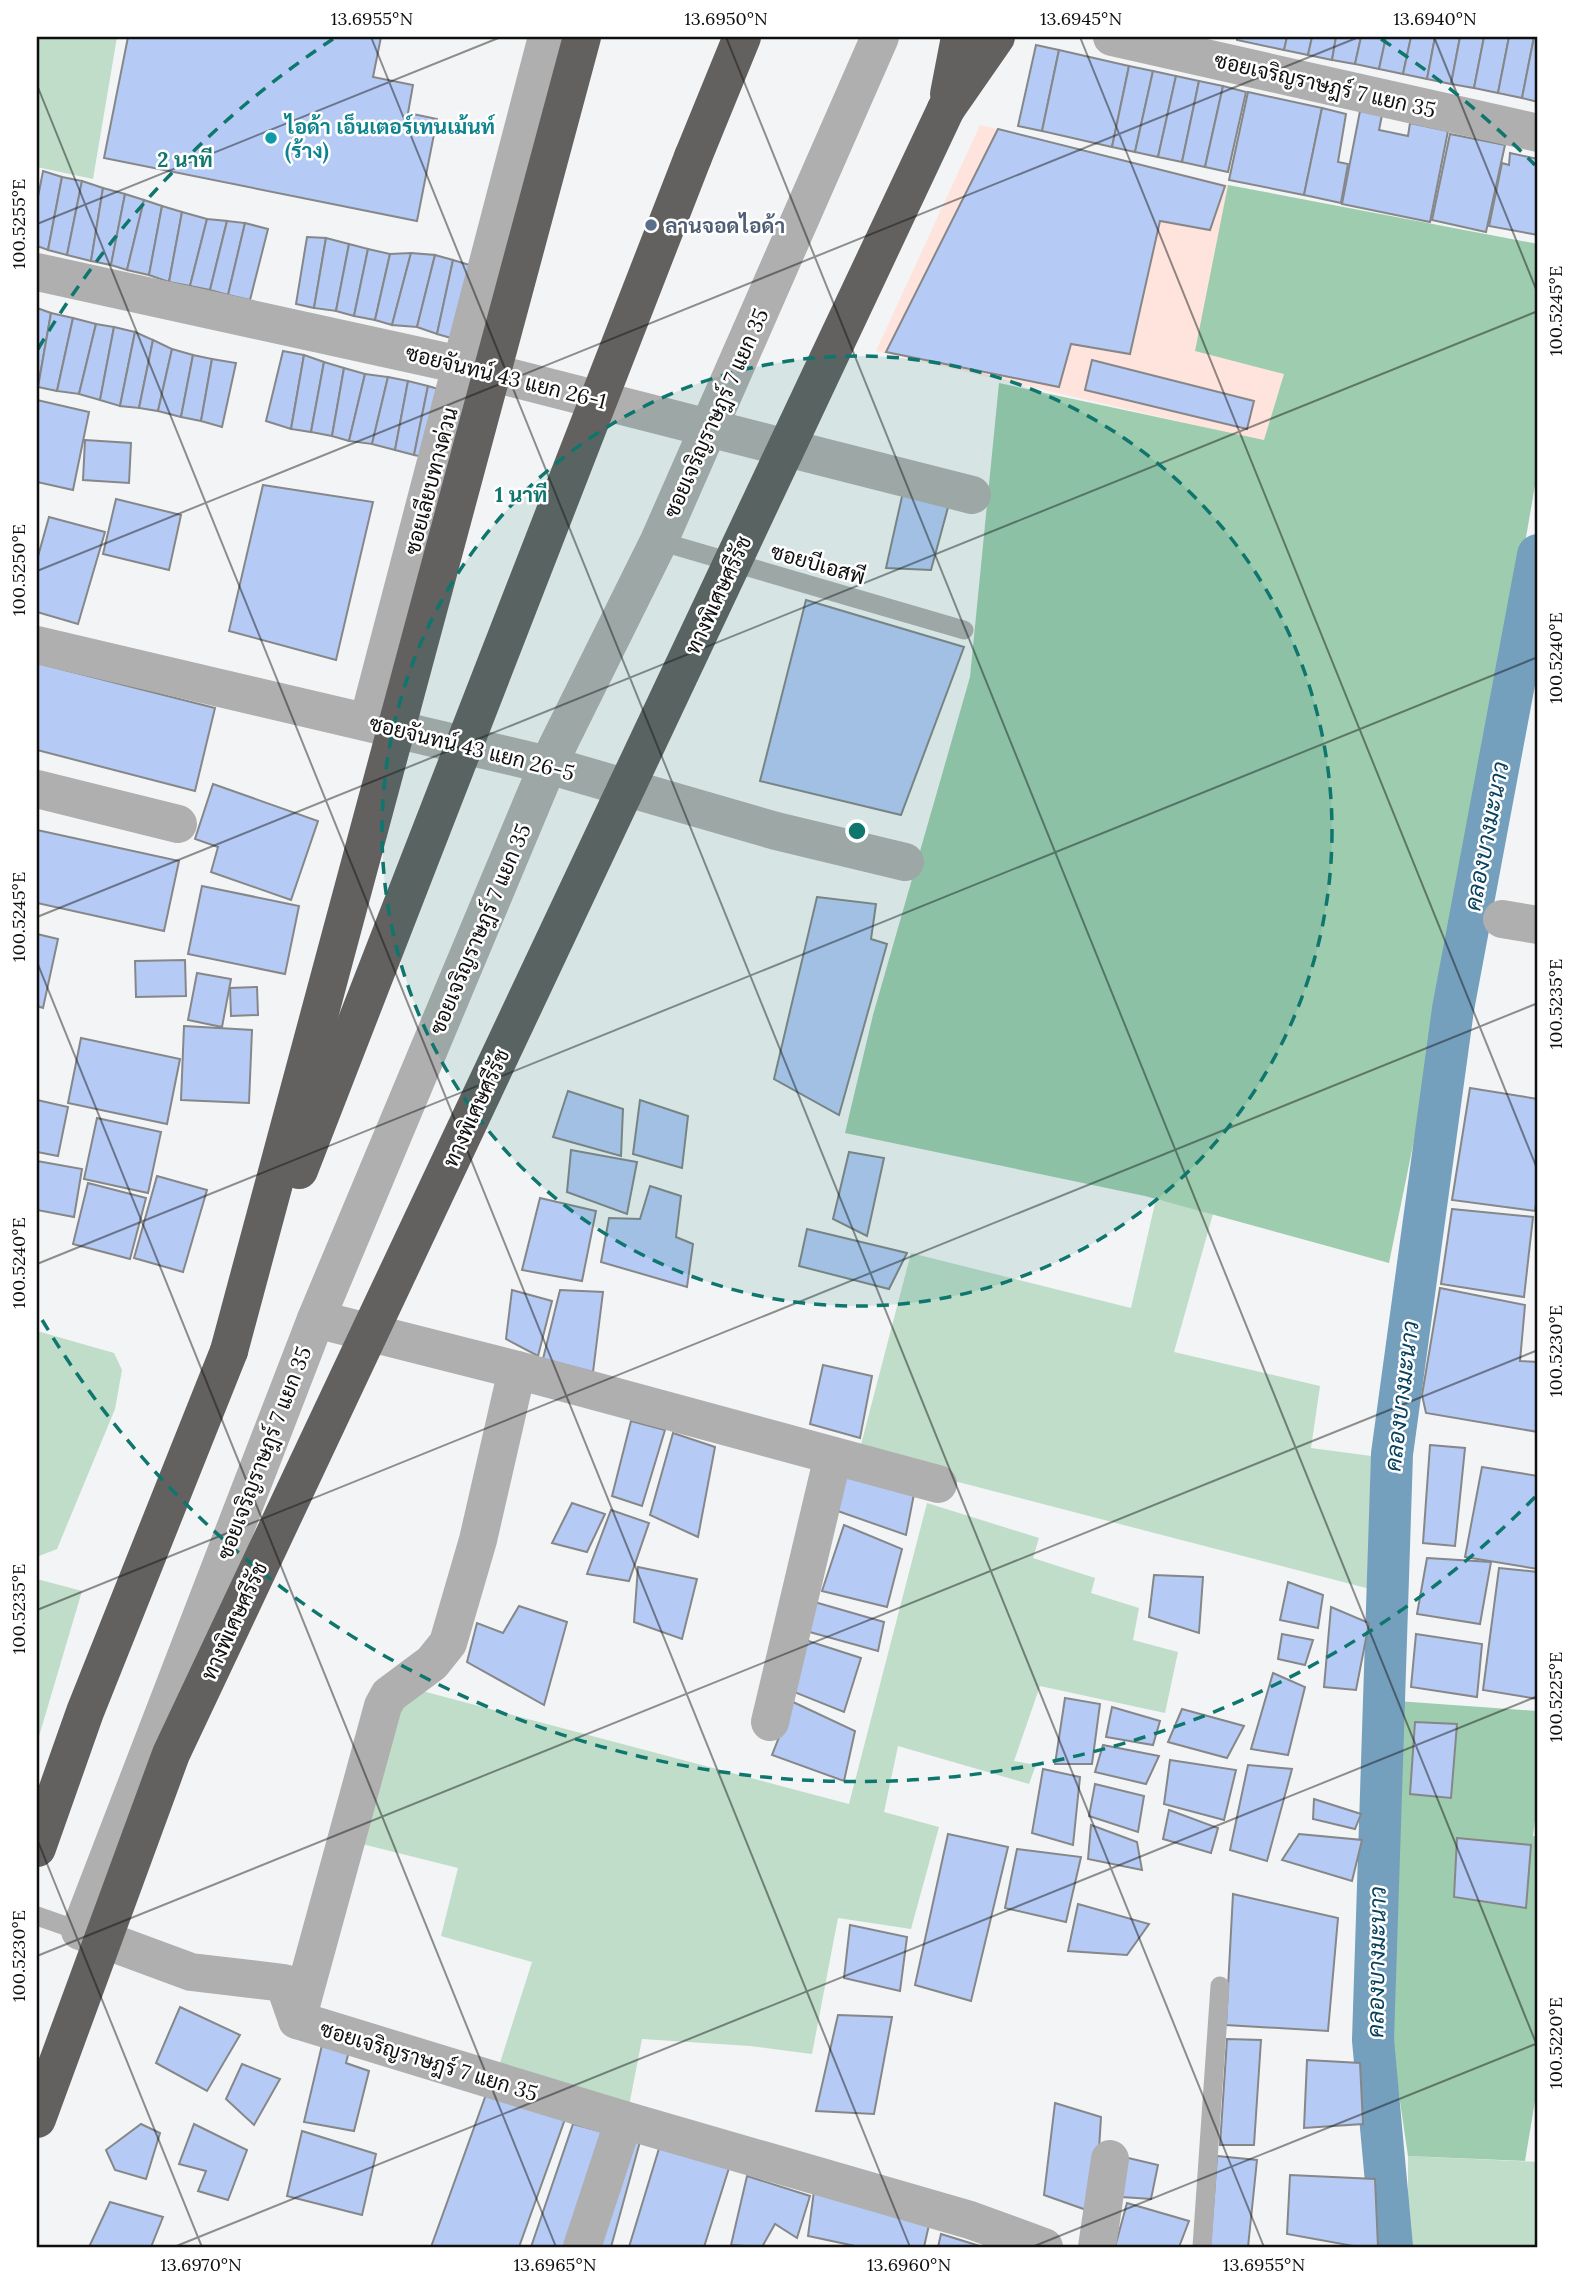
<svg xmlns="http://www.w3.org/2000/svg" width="1575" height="2284" viewBox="0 0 1575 2284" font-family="Lora,Sarabun,serif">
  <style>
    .industrial { fill: #fee4dd }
    .green { fill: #bfddc9 }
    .forest { fill: #9eccae }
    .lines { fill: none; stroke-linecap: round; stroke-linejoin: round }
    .canal { stroke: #749fbd; stroke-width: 42 }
    .building { fill: #b5cbf5; stroke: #868788; stroke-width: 2 }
    .service { stroke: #b0afaf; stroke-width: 19 }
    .minor { stroke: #b0afaf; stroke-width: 38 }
    .motorway { stroke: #636160; stroke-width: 38 }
    .motorway-bridge { stroke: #636160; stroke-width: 38 }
    .ticks { fill: none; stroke: #0f0f0f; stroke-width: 2; stroke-opacity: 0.45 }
    .ring { fill: none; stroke: #0f766e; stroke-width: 3.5; stroke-dasharray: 12 9 }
    .culture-dot { fill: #0f9aa8; stroke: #fff; stroke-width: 2.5 }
    .service-dot { fill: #5c6f8a; stroke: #fff; stroke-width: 2.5 }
    .labels { text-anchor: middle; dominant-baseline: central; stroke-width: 5; stroke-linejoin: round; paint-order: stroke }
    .street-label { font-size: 21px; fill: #0f0f0f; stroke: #fff }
    .culture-label { font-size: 21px; font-weight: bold; fill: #0d838f; stroke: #fff; text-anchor: start }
    .service-label { font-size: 21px; font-weight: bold; fill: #4e5e75; stroke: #fff; text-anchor: start }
    .water-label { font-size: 23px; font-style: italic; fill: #07415f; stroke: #fff }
    .centre { fill: #0f766e; stroke: #fff; stroke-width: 3.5 }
    .ring-label { font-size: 21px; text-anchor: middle; font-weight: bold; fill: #0f766e; stroke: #fff; stroke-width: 5; stroke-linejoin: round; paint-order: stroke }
    .neatline { fill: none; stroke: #0f0f0f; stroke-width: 2.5 }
    .ticks-label { font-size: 18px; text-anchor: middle; fill: #0f0f0f }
  </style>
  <rect width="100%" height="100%" fill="#f3f4f5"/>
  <path class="industrial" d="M980,125L1228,185L1196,350L1284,374L1264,441L876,351Z"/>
  <g class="green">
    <path d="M37,37H117L93,179L37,167Z"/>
    <path d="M1156,1199L1213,1214L1174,1352L1320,1386L1311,1448L1371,1456L1370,1589L858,1456L911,1253L1131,1308Z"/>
    <path d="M37,1331L114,1353L122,1370L115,1409L57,1549L39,1556L37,1555Z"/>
    <path d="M927,1503L1039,1538L1033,1558L1095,1578L1091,1593L1139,1608L1133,1640L1178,1652L1165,1713L1040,1686L1014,1761L1036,1765L1029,1784L898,1746L884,1812L939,1827L911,1929L838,1918L812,2054L750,2046L642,2039L628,2111L499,2066L532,1962L441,1936L458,1868L354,1842L392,1683L849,1804Z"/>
    <path d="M37,1579L82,1591L37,1743Z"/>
    <path d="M1408,2156L1538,2162V2247H1408Z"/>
  </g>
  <g class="forest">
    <path d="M1228,185L1538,244V468L1464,895L1389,1263L1145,1196L845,1133L873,1015L970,677L999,383L1264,440L1284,374L1195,351Z"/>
    <path d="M1397,1701L1538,1711V1796L1533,1836L1538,1837V2083L1525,2161L1408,2156L1389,2027Z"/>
  </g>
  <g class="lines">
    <path class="canal" d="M1392,2247L1373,2040L1392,1454L1453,1009L1538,555"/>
  </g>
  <g class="building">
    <path d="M128,37H381L373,77L413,85L408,113L437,119L417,221L104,158Z"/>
    <path d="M1237,37H1287L1284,50L1237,40Z"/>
    <path d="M1287,37H1312L1308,55L1284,50Z"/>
    <path d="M1312,37H1336L1332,60L1308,55Z"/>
    <path d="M1336,37H1361L1355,64L1332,60Z"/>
    <path d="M1361,37H1386L1379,69L1355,64Z"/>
    <path d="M1386,37H1411L1403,74L1379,69Z"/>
    <path d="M1411,37H1435L1427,79L1403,74Z"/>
    <path d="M1435,37H1460L1451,84L1427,79Z"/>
    <path d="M1460,37H1484L1474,88L1451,84Z"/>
    <path d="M1484,37H1509L1498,93L1474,88Z"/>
    <path d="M1509,37H1534L1522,98L1498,93Z"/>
    <path d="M1534,37H1538V102L1522,98Z"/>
    <path d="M1036,45L1059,50L1042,131L1018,126Z"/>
    <path d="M1059,50L1129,66L1112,147L1042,131Z"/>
    <path d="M1129,66L1153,71L1135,152L1112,147Z"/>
    <path d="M1153,71L1176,76L1158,157L1135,152Z"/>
    <path d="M1176,76L1199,81L1182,162L1158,157Z"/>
    <path d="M1199,81L1223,86L1205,167L1182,162Z"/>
    <path d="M1223,86L1246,92L1228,172L1205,167Z"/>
    <path d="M1248,92L1322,108L1304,195L1229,180Z"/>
    <path d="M1322,108L1346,114L1338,162L1348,164L1341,203L1304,195Z"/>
    <path d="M1360,111L1382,115L1379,130L1408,136L1410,123L1448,131L1430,222L1342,204Z"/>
    <path d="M998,129L1225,186L1210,230L1160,221L1130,354L1071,344L1059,387L886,352Z"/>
    <path d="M1450,134L1505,145L1486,232L1432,220Z"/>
    <path d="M1510,153L1538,159V235L1489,226L1502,163L1509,165Z"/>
    <path d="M43,171L62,177L48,250L37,246V202Z"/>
    <path d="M62,177L82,181L67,255L48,250Z"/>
    <path d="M82,181L103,188L91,261L67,255Z"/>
    <path d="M103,188L125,194L111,265L91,261Z"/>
    <path d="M125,194L144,200L127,270L111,265Z"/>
    <path d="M144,200L162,206L149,275L127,270Z"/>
    <path d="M162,206L182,212L169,282L149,275Z"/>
    <path d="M182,212L207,219L190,286L169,282Z"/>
    <path d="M207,219L227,221L210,290L190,286Z"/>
    <path d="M227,221L245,223L228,295L210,290Z"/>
    <path d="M245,223L268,229L250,300L228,295Z"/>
    <path d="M307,237L326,238L314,308L296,304Z"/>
    <path d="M326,238L349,244L336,311L314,308Z"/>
    <path d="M349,244L368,249L354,316L336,311Z"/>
    <path d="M368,249L390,254L375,320L354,316Z"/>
    <path d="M411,253L392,325L375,320L390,254Z"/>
    <path d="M411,253L435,255L417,327L392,325Z"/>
    <path d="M435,255L453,260L437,334L417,327Z"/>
    <path d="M453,260L476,267L458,340L437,334Z"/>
    <path d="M37,308L51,313L38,387H37Z"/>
    <path d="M51,313L73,318L57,391L38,387Z"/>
    <path d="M73,318L96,324L79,394L57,391Z"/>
    <path d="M96,324L114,327L100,400L79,394Z"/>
    <path d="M114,327L135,332L120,406L100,400Z"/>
    <path d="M135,332L153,340L139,408L120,406Z"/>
    <path d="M153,340L172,349L158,411L139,408Z"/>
    <path d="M172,349L193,355L181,417L158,411Z"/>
    <path d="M283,351L304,355L291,429L266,421Z"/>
    <path d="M193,355L212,359L201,421L181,417Z"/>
    <path d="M304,355L324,362L311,432L291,429Z"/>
    <path d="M212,359L236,363L222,427L201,421Z"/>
    <path d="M1092,360L1254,401L1247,429L1085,390Z"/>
    <path d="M324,362L344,368L332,436L311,432Z"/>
    <path d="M344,368L365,374L349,441L332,436Z"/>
    <path d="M365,374L388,377L372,444L349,441Z"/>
    <path d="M388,377L408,381L395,450L372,444Z"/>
    <path d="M408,381L428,386L414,455L395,450Z"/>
    <path d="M428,386L445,391L428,458L414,455Z"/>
    <path d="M37,400L89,412L73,490L37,482Z"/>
    <path d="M85,440L131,443L129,483L83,480Z"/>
    <path d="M905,483L950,500L931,570L886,568Z"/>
    <path d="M263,485L373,502L336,660L229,631Z"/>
    <path d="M116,499L181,515L169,570L103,554Z"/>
    <path d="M49,517L105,532L78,624L37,612V560Z"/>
    <path d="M806,600L964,647L901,815L760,781Z"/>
    <path d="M37,663L215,708L195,791L37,750Z"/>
    <path d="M213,784L318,821L291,900L211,872L218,847L195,839Z"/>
    <path d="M37,830L179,861L164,931L37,903Z"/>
    <path d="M202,886L299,906L285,974L188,954Z"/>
    <path d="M817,897L876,904L871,939L887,944L839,1115L774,1079Z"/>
    <path d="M37,934L58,939L43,1008L37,1006Z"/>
    <path d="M185,960L186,996L136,997L135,961Z"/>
    <path d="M197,973L231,979L222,1027L188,1020Z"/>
    <path d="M257,987L258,1015L231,1016L230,988Z"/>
    <path d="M184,1026L252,1030L249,1103L181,1100Z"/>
    <path d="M81,1038L180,1059L167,1124L68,1103Z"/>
    <path d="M1470,1088L1538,1099V1187L1535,1211L1452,1200Z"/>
    <path d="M568,1091L623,1109L621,1156L553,1137Z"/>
    <path d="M37,1100L68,1107L58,1156L37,1152Z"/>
    <path d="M640,1100L688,1116L682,1168L633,1154Z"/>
    <path d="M97,1118L161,1132L148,1193L84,1179Z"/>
    <path d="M571,1150L637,1162L627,1214L567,1192Z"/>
    <path d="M849,1152L884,1158L867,1236L833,1219Z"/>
    <path d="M37,1161L82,1169L74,1217L37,1210Z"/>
    <path d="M157,1176L207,1190L183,1272L134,1258Z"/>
    <path d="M88,1183L146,1198L130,1259L73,1244Z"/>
    <path d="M650,1186L681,1196L676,1237L693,1244L687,1287L601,1262L609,1218L640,1219Z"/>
    <path d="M540,1198L596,1211L582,1281L522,1270Z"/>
    <path d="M1452,1209L1533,1217L1524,1297L1441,1284Z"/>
    <path d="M807,1229L907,1253L889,1289L799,1266Z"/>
    <path d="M1440,1288L1525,1305L1520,1361L1538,1362V1432L1426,1413L1422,1395Z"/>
    <path d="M512,1290L552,1301L538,1356L506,1339Z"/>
    <path d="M560,1290L603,1292L593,1372L543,1359Z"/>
    <path d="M823,1365L872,1376L860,1438L810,1424Z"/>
    <path d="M631,1421L665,1430L642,1506L612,1496Z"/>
    <path d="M673,1433L715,1447L698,1537L650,1515Z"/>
    <path d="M1430,1445L1465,1448L1455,1546L1423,1543Z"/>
    <path d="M1482,1467L1538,1476V1569L1465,1557Z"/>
    <path d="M839,1469L914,1494L906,1535L832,1509Z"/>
    <path d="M572,1503L605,1514L587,1552L552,1543Z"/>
    <path d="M611,1510L649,1523L629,1581L587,1574Z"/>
    <path d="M844,1525L902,1549L887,1607L822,1591Z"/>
    <path d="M1427,1558L1491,1562L1480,1624L1417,1614Z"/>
    <path d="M638,1567L697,1579L682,1639L634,1622Z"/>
    <path d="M1499,1568L1538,1572V1699L1483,1690Z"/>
    <path d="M1154,1575L1203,1577L1199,1633L1149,1617Z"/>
    <path d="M1288,1582L1323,1595L1318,1628L1280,1620Z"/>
    <path d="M811,1601L884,1622L878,1651L806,1631Z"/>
    <path d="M519,1606L567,1622L544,1705L467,1662L477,1623L503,1633Z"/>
    <path d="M1331,1607L1369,1623L1356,1690L1324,1687Z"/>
    <path d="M1282,1634L1313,1640L1305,1665L1278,1659Z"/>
    <path d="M1416,1634L1482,1644L1477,1697L1411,1687Z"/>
    <path d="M799,1638L861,1658L844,1712L789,1690Z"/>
    <path d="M1273,1673L1305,1687L1288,1755L1251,1749Z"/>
    <path d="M1065,1698L1100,1704L1092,1764H1055Z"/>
    <path d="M793,1702L855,1731L844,1781L772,1755Z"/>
    <path d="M1112,1707L1160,1721L1153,1745L1106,1737Z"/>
    <path d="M1182,1709L1244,1726L1227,1758L1168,1742Z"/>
    <path d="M1415,1722L1457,1724L1451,1798L1410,1794Z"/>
    <path d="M1103,1745L1159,1756L1146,1784L1095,1772Z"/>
    <path d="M1170,1760L1236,1770L1224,1820L1164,1804Z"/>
    <path d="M1248,1765L1292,1769L1267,1861L1230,1850Z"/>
    <path d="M1043,1769L1080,1777L1073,1845L1032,1833Z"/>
    <path d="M1095,1784L1144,1796L1138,1832L1089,1816Z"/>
    <path d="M1314,1799L1361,1814L1355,1829L1313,1819Z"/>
    <path d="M1169,1810L1218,1828L1211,1853L1163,1839Z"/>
    <path d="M1091,1825L1137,1842L1142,1870L1088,1859Z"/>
    <path d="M948,1834L1008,1847L971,2001L915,1985Z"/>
    <path d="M1299,1834L1362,1840L1352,1881L1282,1860Z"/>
    <path d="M1457,1838L1531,1845L1526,1908L1454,1897Z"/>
    <path d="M1017,1849L1081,1857L1066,1922L1005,1908Z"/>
    <path d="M1233,1894L1338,1918L1328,2031L1226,2025Z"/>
    <path d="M1078,1904L1149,1924L1127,1955L1068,1951Z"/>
    <path d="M850,1925L907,1937L900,1991L844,1978Z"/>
    <path d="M180,2007L240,2035L207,2091L156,2063Z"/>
    <path d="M838,2015L892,2017L874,2114L816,2111Z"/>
    <path d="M1227,2039L1261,2040L1254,2145H1220Z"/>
    <path d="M322,2045L350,2047L346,2063L369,2071L354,2131L304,2122Z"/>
    <path d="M1307,2060L1360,2063L1363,2124L1304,2128Z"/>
    <path d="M242,2064L280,2079L254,2125L226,2099Z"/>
    <path d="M488,2089L565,2119L519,2247H431Z"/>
    <path d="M1055,2103L1101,2117L1095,2213L1044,2195Z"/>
    <path d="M141,2124L160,2133L146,2179L115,2170L106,2150Z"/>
    <path d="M194,2124L247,2150L228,2200L198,2191L206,2171L179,2164Z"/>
    <path d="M573,2124L611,2134L578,2247H531Z"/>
    <path d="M302,2131L376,2154L362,2215L287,2196Z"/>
    <path d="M628,2134L641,2138L611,2247H592Z"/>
    <path d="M661,2142L730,2165L704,2247H629Z"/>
    <path d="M1217,2156L1257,2160L1248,2247H1210Z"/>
    <path d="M1124,2157L1158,2165L1151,2199L1122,2197Z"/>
    <path d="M1290,2175L1375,2179L1378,2247H1359L1287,2234Z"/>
    <path d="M747,2176L810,2196L797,2238L775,2224L762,2247L731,2245Z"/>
    <path d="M814,2191L931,2216L924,2247H860L808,2236Z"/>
    <path d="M110,2202L163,2217L151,2247H89Z"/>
    <path d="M1127,2203L1189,2221L1179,2247H1115Z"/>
    <path d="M941,2234L983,2247H938Z"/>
  </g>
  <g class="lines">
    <g class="service">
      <path d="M659,541L964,630"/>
      <path d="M37,1916L80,1931"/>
      <path d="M1202,2247L1220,1986"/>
    </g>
    <g class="minor">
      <path d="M880,37L659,541L548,765L316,1319L80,1931L191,1972L284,1983L297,2020L624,2120L970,2220L1044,2247"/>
      <path d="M1112,37L1538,133"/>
      <path d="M37,272L461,365L972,495"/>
      <path d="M37,645L548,765L776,831L905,862"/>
      <path d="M368,722L547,37"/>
      <path d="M37,789L178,824"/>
      <path d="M1502,919L1538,925"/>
      <path d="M316,1319L517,1370L938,1484"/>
      <path d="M770,1722L833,1456"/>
      <path d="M297,2020L383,1706L389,1695L432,1663L448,1643L478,1540L517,1370"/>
      <path d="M582,2247L624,2120"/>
      <path d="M1097,2247L1110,2159"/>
    </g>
    <g class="motorway">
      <path d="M949,94L960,37"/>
      <path d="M946,109L996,37"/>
      <path d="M693,157L742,37"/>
      <path d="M37,1848L85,1712L229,1351"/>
    </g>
    <g class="motorway-bridge">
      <path d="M299,1170L693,157"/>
      <path d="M229,1351L582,37"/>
      <path d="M37,2119L171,1754L946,109"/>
    </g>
  </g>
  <path class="ticks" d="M371,37L1264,2247M726,37L1538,2048M1080,37L1538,1171M1434,37L1538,294M37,85L910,2247M37,224L501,37M37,571L1359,37M37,917L1538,311M37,962L556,2247M37,1264L1538,657M37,1610L1538,1003M37,1839L202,2247M37,1956L1538,1350M174,2247L1538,1696M1032,2247L1538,2043"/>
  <circle cx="857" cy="831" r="475" fill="#0f766e" fill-opacity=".12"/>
  <g class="ring">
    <circle cx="857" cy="831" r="475"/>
    <path d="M1535 1497A950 950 0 0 1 38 1313M38 349A950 950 0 0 1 333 39M1381 39A950 950 0 0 1 1535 165"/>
  </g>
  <circle class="culture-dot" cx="271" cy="138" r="7"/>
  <circle class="service-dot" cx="651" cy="225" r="7"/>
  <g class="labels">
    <g class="street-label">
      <text transform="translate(1325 85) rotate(13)">ซอยเจริญราษฎร์ 7 แยก 35</text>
      <text transform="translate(506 377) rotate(14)">ซอยจันทน์ 43 แยก 26-1</text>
      <text transform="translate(716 413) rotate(-66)">ซอยเจริญราษฎร์ 7 แยก 35</text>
      <text transform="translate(431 481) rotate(-75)">ซอยเลียบทางด่วน</text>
      <text transform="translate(818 564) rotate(16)">ซอยบีเอสพี</text>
      <text transform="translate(718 595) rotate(-65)">ทางพิเศษศรีรัช</text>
      <text transform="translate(472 748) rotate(14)">ซอยจันทน์ 43 แยก 26-5</text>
      <text transform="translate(480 929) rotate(-67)">ซอยเจริญราษฎร์ 7 แยก 35</text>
      <text transform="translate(476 1108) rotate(-65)">ทางพิเศษศรีรัช</text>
      <text transform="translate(264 1453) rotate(-69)">ซอยเจริญราษฎร์ 7 แยก 35</text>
      <text transform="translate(234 1621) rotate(-65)">ทางพิเศษศรีรัช</text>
      <text transform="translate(429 2061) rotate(17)">ซอยเจริญราษฎร์ 7 แยก 35</text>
    </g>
    <g class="culture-label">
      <text x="285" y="126">ไอด้า เอ็นเตอร์เทนเม้นท์<tspan x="285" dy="24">(ร้าง)</tspan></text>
    </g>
    <g class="service-label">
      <text x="665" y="225">ลานจอดไอด้า</text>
    </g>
    <g class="water-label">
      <text transform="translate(1486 836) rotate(-79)">คลองบางมะนาว</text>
      <text transform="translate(1401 1396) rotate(-83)">คลองบางมะนาว</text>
      <text transform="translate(1376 1962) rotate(-89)">คลองบางมะนาว</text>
    </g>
  </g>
  <circle cx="857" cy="831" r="10" class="centre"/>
  <g class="ring-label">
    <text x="185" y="167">2 นาที</text>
    <text x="521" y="502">1 นาที</text>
  </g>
  <rect width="1575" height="2284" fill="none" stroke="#ffffff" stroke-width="77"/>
  <rect x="38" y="38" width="1498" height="2208" class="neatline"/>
  <g class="ticks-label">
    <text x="372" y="25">13.6955°N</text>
    <text x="726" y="25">13.6950°N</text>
    <text x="1081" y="25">13.6945°N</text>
    <text x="1435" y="25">13.6940°N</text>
    <text transform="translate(19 224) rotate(-90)" y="6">100.5255°E</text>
    <text transform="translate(1556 311) rotate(-90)" y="6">100.5245°E</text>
    <text transform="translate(19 570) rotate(-90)" y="6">100.5250°E</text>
    <text transform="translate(1556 658) rotate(-90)" y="6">100.5240°E</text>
    <text transform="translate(19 917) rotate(-90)" y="6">100.5245°E</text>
    <text transform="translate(1556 1004) rotate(-90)" y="6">100.5235°E</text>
    <text transform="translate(19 1263) rotate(-90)" y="6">100.5240°E</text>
    <text transform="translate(1556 1351) rotate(-90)" y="6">100.5230°E</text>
    <text transform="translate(19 1609) rotate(-90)" y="6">100.5235°E</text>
    <text transform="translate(1556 1697) rotate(-90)" y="6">100.5225°E</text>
    <text transform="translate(19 1956) rotate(-90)" y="6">100.5230°E</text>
    <text transform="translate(1556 2043) rotate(-90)" y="6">100.5220°E</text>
    <text x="201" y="2271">13.6970°N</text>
    <text x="555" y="2271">13.6965°N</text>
    <text x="909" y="2271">13.6960°N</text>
    <text x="1264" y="2271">13.6955°N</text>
  </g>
</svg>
